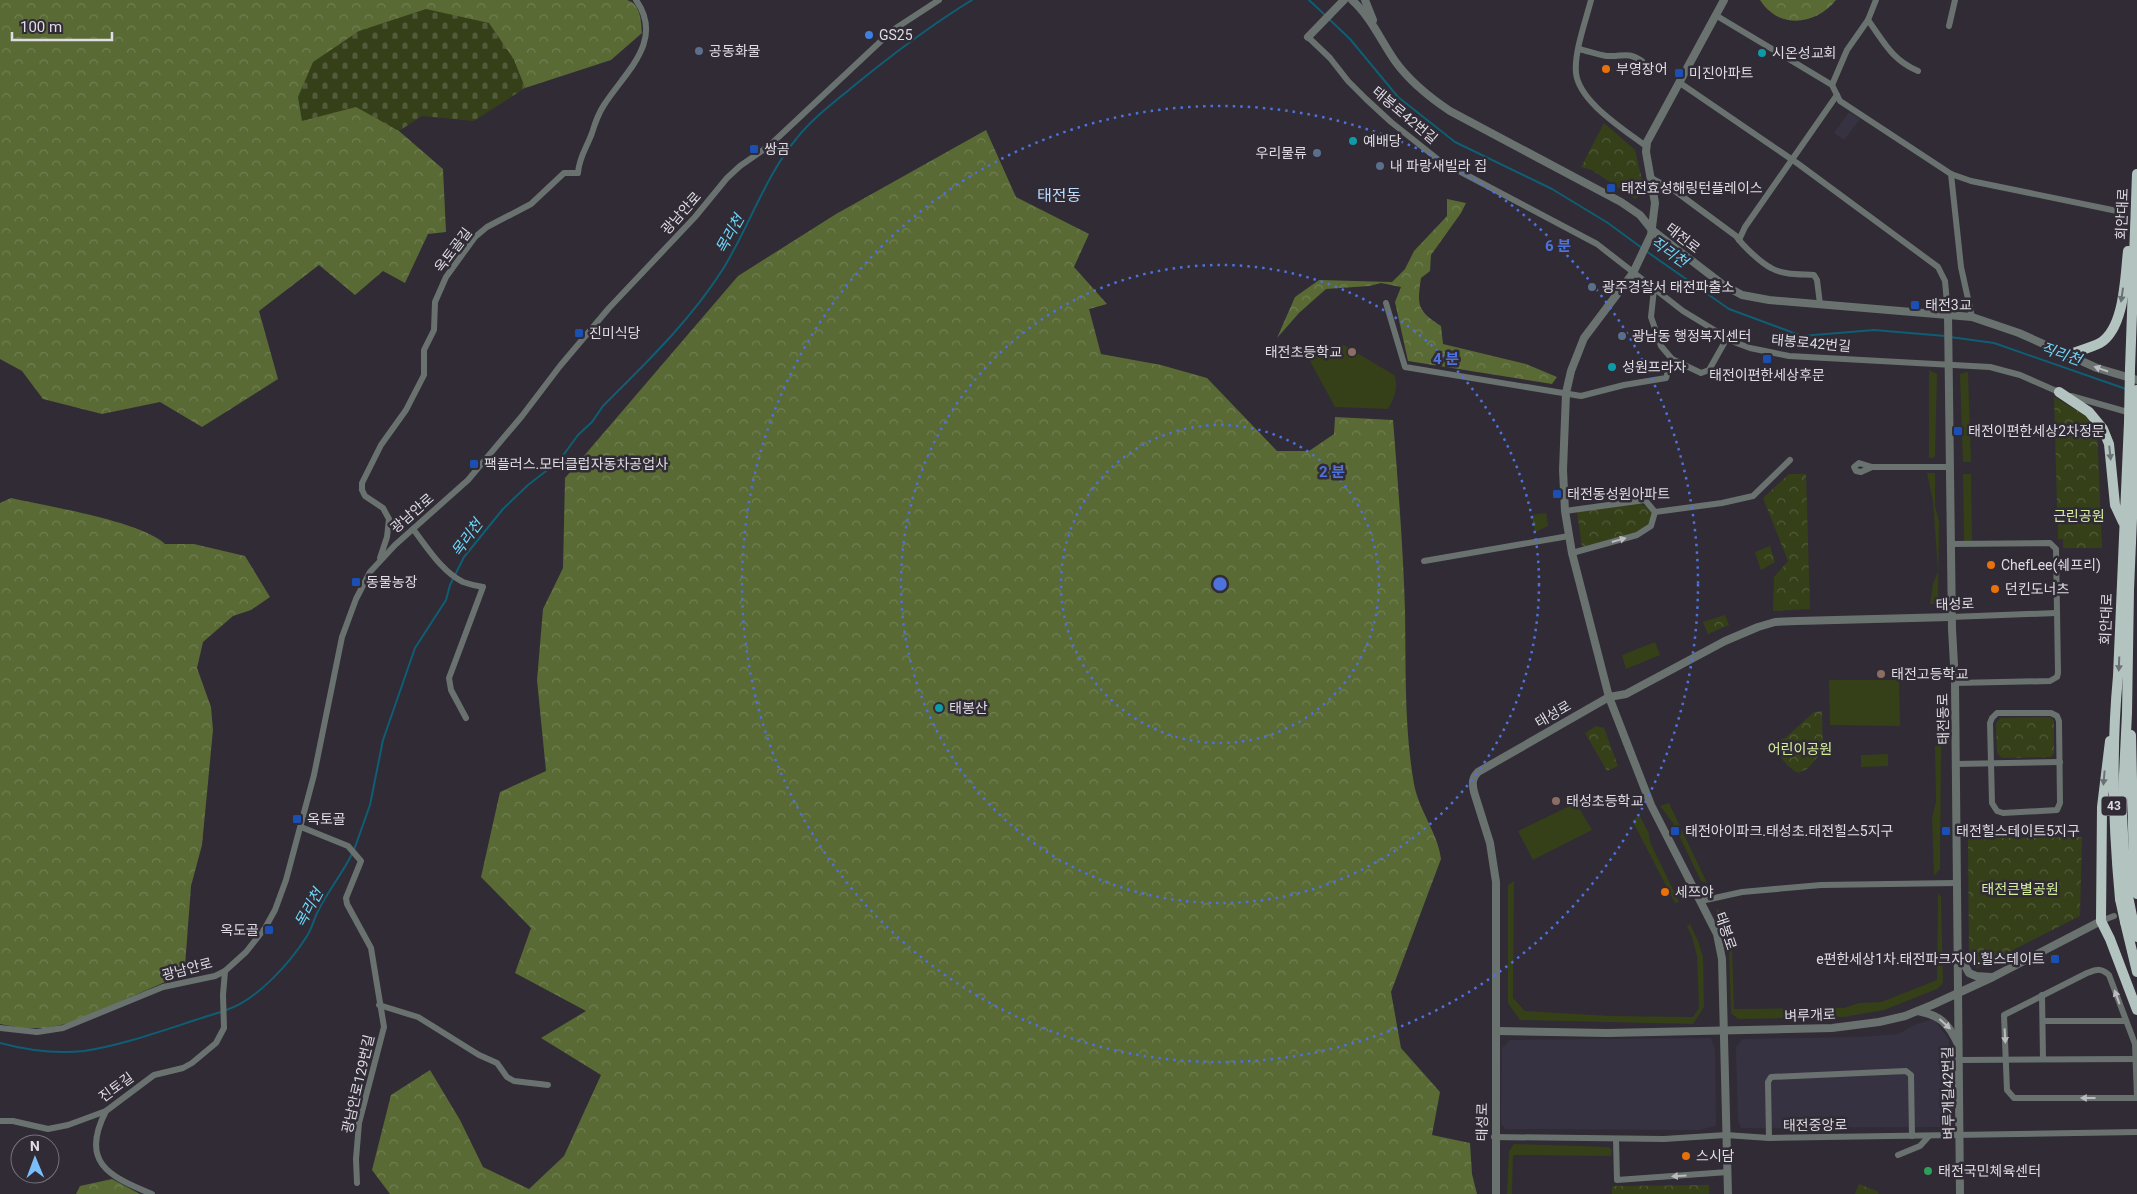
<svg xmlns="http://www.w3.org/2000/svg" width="2137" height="1194" viewBox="0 0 2137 1194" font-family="Roboto,'Noto Sans KR',sans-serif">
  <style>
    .commercial { fill: #373242 }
    .grass { fill: #354019 }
    .forest { fill: url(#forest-crowns) }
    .cemetery { fill: url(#cemetery-stones) }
    .park { fill: url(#park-crowns) }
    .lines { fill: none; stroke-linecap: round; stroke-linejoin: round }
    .stream { stroke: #0f5e74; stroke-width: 2 }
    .minor { stroke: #6a7270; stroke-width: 6 }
    .tertiary { stroke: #6a7270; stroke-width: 8 }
    .trunk { stroke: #b3c4c0; stroke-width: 10 }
    .trunk-bridge { stroke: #b3c4c0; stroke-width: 10 }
    .oneway { fill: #6b7074 }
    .oneway2 { fill: #bcbcc0 }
    .ring { fill: none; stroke: #4e72db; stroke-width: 2.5; stroke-dasharray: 2.5 5 }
    .shop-dot { fill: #3f7fe0; stroke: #302b35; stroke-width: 2 }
    .service-dot { fill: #5c6f8a; stroke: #302b35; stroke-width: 2 }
    .culture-dot { fill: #0f9aa8; stroke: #302b35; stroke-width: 2 }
    .food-dot { fill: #e8710a; stroke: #302b35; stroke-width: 2 }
    .transit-dot { fill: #1a4fb4; stroke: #302b35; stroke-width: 2 }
    .education-dot { fill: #8d6e63; stroke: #302b35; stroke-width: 2 }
    .leisure-dot { fill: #2e9e5b; stroke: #302b35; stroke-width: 2 }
    .labels { text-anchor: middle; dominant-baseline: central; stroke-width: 5; stroke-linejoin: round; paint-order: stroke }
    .shield { fill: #302b35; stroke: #aaa7af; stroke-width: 1 }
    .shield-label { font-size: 12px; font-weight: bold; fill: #dfdce3 }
    .poi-label { font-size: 14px; fill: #dfdce3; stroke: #302b35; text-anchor: start }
    .street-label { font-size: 14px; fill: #dfdce3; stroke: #302b35 }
    .park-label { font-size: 14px; fill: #d3ee9d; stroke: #302b35 }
    .water-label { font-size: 15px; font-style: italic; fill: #6ed7f9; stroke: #302b35 }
    .quarter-label { font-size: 16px; fill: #b7dcfd; stroke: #302b35 }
    .centre { fill: #4e72db; stroke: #302b35; stroke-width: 2.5 }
    .ring-label { font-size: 15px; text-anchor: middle; font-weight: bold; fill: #4e72db; stroke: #302b35; stroke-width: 5; stroke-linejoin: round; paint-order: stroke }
  </style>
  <defs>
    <pattern id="forest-crowns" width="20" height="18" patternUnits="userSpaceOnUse" patternTransform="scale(1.25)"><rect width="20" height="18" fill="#596a35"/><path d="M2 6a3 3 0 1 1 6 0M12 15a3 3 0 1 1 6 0" fill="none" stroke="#707f52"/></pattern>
    <pattern id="cemetery-stones" width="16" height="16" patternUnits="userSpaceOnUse" patternTransform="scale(1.25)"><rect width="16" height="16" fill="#354019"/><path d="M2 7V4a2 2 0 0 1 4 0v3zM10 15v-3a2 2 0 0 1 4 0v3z" fill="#525b3a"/></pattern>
    <pattern id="park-crowns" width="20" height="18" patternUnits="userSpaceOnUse" patternTransform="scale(1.25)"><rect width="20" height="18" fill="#354019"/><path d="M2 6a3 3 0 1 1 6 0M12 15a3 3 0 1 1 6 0" fill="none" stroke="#525b3a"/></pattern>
  </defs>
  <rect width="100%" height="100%" fill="#302b35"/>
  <g class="commercial">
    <path d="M1849,112L1860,119L1844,140L1834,133Z"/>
    <path d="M1934,1019L1949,1040L1951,1115L1946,1127L1741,1128L1738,1121L1736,1047L1743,1039L1858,1037L1898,1034L1914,1025Z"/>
    <path d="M1711,1038L1715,1050L1716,1126L1699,1130L1505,1129L1501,1123L1502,1048L1510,1040Z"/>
  </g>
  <g class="grass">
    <path d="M1344,345L1394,375C1399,385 1394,400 1388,409L1335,407L1309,359L1319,347Z"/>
    <path d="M1929,370L1937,374L1935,456L1933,458H1929Z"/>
    <path d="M1968,372L1971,462H1963L1960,374Z"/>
    <path d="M1927,473H1935V506L1939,521L1938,601L1934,604H1930L1933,584L1938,571L1933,501Z"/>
    <path d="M1963,474H1971L1972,541H1964Z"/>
    <path d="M1655,642L1660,655L1626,669L1622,655Z"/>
    <path d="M1829,680H1899L1900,726L1830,725Z"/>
    <path d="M1941,745L1940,869L1934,876L1932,818L1936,802L1935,746Z"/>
    <path d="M1888,754V766L1861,767V755Z"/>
    <path d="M1576,803L1592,830L1533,860L1518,831Z"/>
    <path d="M1669,803L1707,883L1701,881L1673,823L1660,806Z"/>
    <path d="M1640,816L1649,834L1650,842L1679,902L1675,903L1632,820Z"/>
    <path d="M1514,881L1513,998L1525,1011L1610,1016L1693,1017L1699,1008L1697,956L1692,937L1687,926L1690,924L1698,941L1703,957L1704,1007L1693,1024L1520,1020L1508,1003V885Z"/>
    <path d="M1938,893L1941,897L1943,983L1937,989L1884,1010L1844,1017L1738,1019L1731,1013L1729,949L1716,912L1718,908L1732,947L1734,1009L1844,1008L1859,1003L1881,1002L1937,980Z"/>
    <path d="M1514,1144L1609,1147L1612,1150L1611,1156L1513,1155L1512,1194H1507L1509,1151Z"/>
  </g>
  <g class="forest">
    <path d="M0,0H627C641,4 641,21 642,33L611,60L525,88L513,58L356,106L399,131L443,169L446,232L428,234L405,283L383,271L355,295L319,265L259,311L278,379L202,427L160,402L102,414L43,399L22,371L0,359Z"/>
    <path d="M1760,0H1836C1816,25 1779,30 1760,0Z"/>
    <path d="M986,130L1016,197L1089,234L1074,267L1107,304L1089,309L1101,354L1161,365L1207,378L1277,451H1309L1334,434L1335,417L1393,420C1398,483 1403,546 1405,610C1406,667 1404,727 1414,784C1419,811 1438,833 1441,859L1391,992L1401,1048L1440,1092L1432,1135L1470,1143L1472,1174L1477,1194H390L372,1170L391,1095L430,1070L460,1120L483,1167L529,1189L564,1156L601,1075L541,1038L586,1011L515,973L531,928L481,877L500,792L546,771L537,680L543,609L563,568L565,478L738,276L836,214Z"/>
    <path d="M1447,199L1466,203L1461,213L1431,255L1430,271L1421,278C1417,306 1417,310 1441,326L1443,344L1526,364L1557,377L1552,384L1408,361L1395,302L1401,287L1381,283L1369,286L1326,289L1299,313L1277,338L1295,297L1319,280L1392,282L1405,269L1414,251L1447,216Z"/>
    <path d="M11,498C46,506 141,521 165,544H194L245,556L270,597L251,610L233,616L203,642L197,668L211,707L213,730L202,845L191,886L185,966L181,975L74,1022L47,1028H21L0,1024V503Z"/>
    <path d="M112,1179L140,1194H76L80,1186Z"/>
  </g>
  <path class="cemetery" d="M426,9L489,23L513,58L525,88L474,121L422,116L399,131L356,107L302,121L298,97L313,62L359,31Z"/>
  <g class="park">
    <path d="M1604,123L1635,150L1645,192L1635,199L1592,170L1581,167Z"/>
    <path d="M2054,397L2091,419L2097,427L2102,548H2063V539H2058Z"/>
    <path d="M1789,474H1806L1810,609L1773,611L1774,577L1788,561L1763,498Z"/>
    <path d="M1638,503L1647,507L1652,512L1651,525L1636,532L1582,547L1577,512Z"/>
    <path d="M1546,513L1548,526L1535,532L1532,515Z"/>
    <path d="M1770,546L1775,562L1761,570L1755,552Z"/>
    <path d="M1725,615L1729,625L1708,634L1703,622Z"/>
    <path d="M1822,711L1823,751L1807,769L1798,773C1787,766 1775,755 1775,741L1785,738L1814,712Z"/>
    <path d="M2050,717L2054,721V753L2051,757L2002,758L1997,753L1996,723L2001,718Z"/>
    <path d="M1596,726L1604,728L1618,766L1607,771L1585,733Z"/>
    <path d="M2082,837L2080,916L1977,968L1969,961L1968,838Z"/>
    <path d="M1859,1184L1879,1192L1878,1194H1855Z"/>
    <path d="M1709,1185V1194H1612V1186Z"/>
  </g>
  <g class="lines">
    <g class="stream">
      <path d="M1309,0L1326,16"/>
      <path d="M1329,19L1350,39L1398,97L1455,142L1552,189L1608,223L1642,248"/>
      <path d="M1646,251L1729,309L1802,336L1874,330L1945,336"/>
      <path d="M1950,337L1994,343L2126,389"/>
      <path d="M354,850L370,805L383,740L415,648L446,600L450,585L464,557L503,509L528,485L559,461L578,435L592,422L603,406C646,363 690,321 723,269C749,227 765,176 797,138C812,119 832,104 850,89C889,57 928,27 972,0"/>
      <path d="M226,1010C257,1000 290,963 307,936C312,928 314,919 318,911C328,891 342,874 352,854"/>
      <path d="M0,1043C26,1050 56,1054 84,1051C130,1044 177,1025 221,1012"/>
    </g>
    <g class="minor">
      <path d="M1591,0C1586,20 1574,52 1576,73C1579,102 1625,130 1647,147"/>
      <path d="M1717,16L1832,85L1840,101L1951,174L1971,181L2122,212"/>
      <path d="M1868,20L1876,0"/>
      <path d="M1949,26L1955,0"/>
      <path d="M1308,37L1330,58L1348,81L1366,99L1391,122L1440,161L1597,244L1683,311L1734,342L1750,348L1789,356L1990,367L2020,375L2061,393"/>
      <path d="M1579,49C1588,51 1598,55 1607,56C1623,57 1627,51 1642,61L1636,72"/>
      <path d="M1680,83L1797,163L1938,267L1945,281L1948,315"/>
      <path d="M1832,85L1847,50L1868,20C1884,42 1892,60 1918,71"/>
      <path d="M1951,174L1961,267L1972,317"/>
      <path d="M1651,178L1675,191L1736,236C1743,246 1760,262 1771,268C1783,275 1801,274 1814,275L1817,280L1820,304"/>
      <path d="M1739,240L1745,227L1837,95"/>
      <path d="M1654,289L1651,317L1661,346L1672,359L1701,373L1709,370L1727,338"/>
      <path d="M1386,303L1405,367L1581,396L1624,385L1666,378L1672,359"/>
      <path d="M2071,396L2131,413"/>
      <path d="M1872,467L1861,472L1856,471L1854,467L1859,463L1872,467H1949"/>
      <path d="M1565,511L1645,500L1655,512"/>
      <path d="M1655,512L1722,503L1753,496L1790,460"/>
      <path d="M413,529C427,547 442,572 463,582C469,584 476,586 483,587L449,678L451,690L466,718"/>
      <path d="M1950,544L2050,543L2056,549L2058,673L2057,677L2050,681L1955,683"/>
      <path d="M1572,553L1637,535L1651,526L1655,512"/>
      <path d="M380,558L387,537L389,519L383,508L365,496L362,490V483L381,445L406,410L424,375V350L434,330L435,302L446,277L475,237L487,227L531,204L564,173H578C579,157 587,147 592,133C595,123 598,114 604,105C625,72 665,41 636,0"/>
      <path d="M1424,561L1569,536"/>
      <path d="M1951,617L2056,613"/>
      <path d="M1997,713H2051L2057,716L2059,721L2060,803L2057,810L2003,813L1997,811L1992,803L1990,723L1992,718Z"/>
      <path d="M1956,764L2060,762"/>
      <path d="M301,827L348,846L361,861L346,898L347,904L371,948L384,1027L359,1123L356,1159L357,1183"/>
      <path d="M1701,901L1742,892L1821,885L1956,883"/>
      <path d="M2101,921L2114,916"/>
      <path d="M2042,995L2043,1059"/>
      <path d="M379,1005L418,1017L479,1055L497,1063L507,1077L514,1081L548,1085"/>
      <path d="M2043,1021H2126"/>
      <path d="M0,1028L37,1032L63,1028L163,987L215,976L225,971L246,952L265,928L275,910L286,880L314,775L342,637L356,599L370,572L395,545L468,480L522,416L560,366L609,308L695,217L727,178L740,166L769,146L881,41L896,28L939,0"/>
      <path d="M1960,1060L2136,1059"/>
      <path d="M2137,1097L2135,1044L2109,975C2101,967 2096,970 2087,973L2004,1015L2007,1090L2014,1098H2137"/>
      <path d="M106,1111C80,1161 107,1176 152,1194"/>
      <path d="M0,1121H13L48,1129L68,1125L106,1111L154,1075L183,1068L192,1063L216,1043L224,1028L223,995L225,971"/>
      <path d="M1494,1137L1664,1139L1726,1135L1769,1138L2137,1132"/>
      <path d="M1769,1138L1768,1082L1771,1077L1906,1071L1911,1075L1912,1136"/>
      <path d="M1616,1139L1617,1180L1728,1172"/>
      <path d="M1898,1155L1920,1146L1929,1136"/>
    </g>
    <g class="tertiary">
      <path d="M1352,0C1371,17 1381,41 1395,61C1410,82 1429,97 1450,111L1621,202L1640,215L1652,230L1722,284L1742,295L1769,300L1972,317L2019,333L2097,368L2137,380"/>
      <path d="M1365,0L1373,20"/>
      <path d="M1724,0L1647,142L1646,152L1655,203L1651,235L1633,273L1584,338L1571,371L1566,393L1563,470L1565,511L1572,553L1609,697L1651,805L1717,934L1722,959L1728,1194"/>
      <path d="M1308,37L1344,0"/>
      <path d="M1948,315L1952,629L1955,683L1960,1194"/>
      <path d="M1959,955L1969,973L1976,976L1991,977"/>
      <path d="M1918,1011C1941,1016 1948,1023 1958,1044"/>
      <path d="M1497,1031L1607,1033L1832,1028L1879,1022L1905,1016L1932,1005L1993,977L2101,921"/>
      <path d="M1496,1194V882L1490,843L1474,792C1472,783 1472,778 1478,772L1609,697L1626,694L1725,641L1758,627L1775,622L1797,621L1951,617"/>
    </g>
    <g class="trunk">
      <path d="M2067,355C2078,351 2090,348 2100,343C2125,328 2125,276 2128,251"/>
      <path d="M2130,369L2137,174"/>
      <path d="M2059,392L2089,412L2103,429L2109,444L2115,505L2123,522"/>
      <path d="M2131,735L2134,871L2137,894"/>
      <path d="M2110,741L2102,807L2101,921L2110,939L2137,1010"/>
      <path d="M2128,896L2125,869L2122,816L2127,713L2129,590L2136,423"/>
      <path d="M2120,899C2113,825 2111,750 2118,676L2129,422"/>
      <path d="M2133,921L2137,937"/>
      <path d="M2125,922L2137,972"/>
    </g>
    <g class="trunk-bridge">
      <path d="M2129,422L2130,369"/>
      <path d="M2136,423L2137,390"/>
      <path d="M2128,896L2133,921"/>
      <path d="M2120,899L2125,922"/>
    </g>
  </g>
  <defs><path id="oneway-solid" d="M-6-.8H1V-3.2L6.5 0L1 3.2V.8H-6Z" transform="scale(1.25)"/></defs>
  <g class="oneway">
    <use href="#oneway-solid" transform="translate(2122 295) rotate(98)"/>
    <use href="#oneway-solid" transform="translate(2110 453) rotate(84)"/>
    <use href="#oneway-solid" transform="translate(2119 664) rotate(92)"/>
    <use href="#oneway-solid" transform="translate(2104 778) rotate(95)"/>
  </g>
  <g class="oneway2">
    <use href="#oneway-solid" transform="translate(2101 369) rotate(-161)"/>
    <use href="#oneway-solid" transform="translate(1619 540) rotate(-16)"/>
    <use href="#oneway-solid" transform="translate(2117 997) rotate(-110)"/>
    <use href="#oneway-solid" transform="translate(1945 1024) rotate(42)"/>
    <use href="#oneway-solid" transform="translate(2005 1036) rotate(87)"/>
    <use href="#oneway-solid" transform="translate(2088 1098) rotate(180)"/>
    <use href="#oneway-solid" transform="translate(1679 1176) rotate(176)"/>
  </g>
  <g class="ring">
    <circle cx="1220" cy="584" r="159"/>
    <circle cx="1220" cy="584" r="319"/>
    <circle cx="1220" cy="584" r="478"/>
  </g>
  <circle class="shop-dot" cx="869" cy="35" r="5"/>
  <g class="service-dot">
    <circle cx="699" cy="51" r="5"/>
    <circle cx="1317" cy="153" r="5"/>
    <circle cx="1380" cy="166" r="5"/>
    <circle cx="1592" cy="287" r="5"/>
    <circle cx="1622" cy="336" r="5"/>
  </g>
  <g class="culture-dot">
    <circle cx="1762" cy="53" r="5"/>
    <circle cx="1353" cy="141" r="5"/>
    <circle cx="1612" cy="367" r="5"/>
    <circle cx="939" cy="708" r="5"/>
  </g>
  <g class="food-dot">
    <circle cx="1606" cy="69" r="5"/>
    <circle cx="1991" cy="565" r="5"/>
    <circle cx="1995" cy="589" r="5"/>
    <circle cx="1665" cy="892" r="5"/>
    <circle cx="1686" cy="1156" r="5"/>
  </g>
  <g class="transit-dot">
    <rect x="1674" y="68" width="10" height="10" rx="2.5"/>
    <rect x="749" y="144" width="10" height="10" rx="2.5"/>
    <rect x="1606" y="183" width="10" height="10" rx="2.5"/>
    <rect x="1910" y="300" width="10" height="10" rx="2.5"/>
    <rect x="574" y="328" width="10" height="10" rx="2.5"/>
    <rect x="1762" y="354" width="10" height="10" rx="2.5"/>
    <rect x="1953" y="426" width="10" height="10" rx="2.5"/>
    <rect x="469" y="459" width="10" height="10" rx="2.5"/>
    <rect x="1552" y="489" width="10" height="10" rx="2.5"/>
    <rect x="351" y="577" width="10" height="10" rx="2.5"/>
    <rect x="292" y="814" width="10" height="10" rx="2.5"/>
    <rect x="1670" y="826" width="10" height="10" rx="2.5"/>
    <rect x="1941" y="826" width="10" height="10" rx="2.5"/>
    <rect x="264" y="925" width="10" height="10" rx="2.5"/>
    <rect x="2050" y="954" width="10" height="10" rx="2.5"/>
  </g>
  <g class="education-dot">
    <circle cx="1352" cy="352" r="5"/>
    <circle cx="1881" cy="674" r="5"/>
    <circle cx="1556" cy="801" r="5"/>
  </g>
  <circle class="leisure-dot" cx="1928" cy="1171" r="5"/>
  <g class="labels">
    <rect class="shield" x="2101.5" y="796.5" width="25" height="19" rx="4"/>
    <g class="shield-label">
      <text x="2114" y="806">43</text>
    </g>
    <g class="poi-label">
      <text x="879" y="35">GS25</text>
      <text x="709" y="51">공동화물</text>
      <text x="1772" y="53">시온성교회</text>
      <text x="1616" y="69">부영장어</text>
      <text x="1689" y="73">미진아파트</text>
      <text x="1363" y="141">예배당</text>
      <text x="764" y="149">쌍곰</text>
      <text x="1307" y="153" text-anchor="end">우리물류</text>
      <text x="1390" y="166">내 파랑새빌라 집</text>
      <text x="1621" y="188">태전효성해링턴플레이스</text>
      <text x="1602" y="287">광주경찰서 태전파출소</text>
      <text x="1925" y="305">태전3교</text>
      <text x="589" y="333">진미식당</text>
      <text x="1632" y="336">광남동 행정복지센터</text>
      <text x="1342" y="352" text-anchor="end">태전초등학교</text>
      <text x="1622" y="367">성원프라자</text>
      <text x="1767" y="375" text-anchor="middle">태전이편한세상후문</text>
      <text x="1968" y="431">태전이편한세상2차정문</text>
      <text x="484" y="464">팩플러스.모터클럽자동차공업사</text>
      <text x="1567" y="494">태전동성원아파트</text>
      <text x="2001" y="565">ChefLee(쉐프리)</text>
      <text x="366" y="582">동물농장</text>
      <text x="2005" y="589">던킨도너츠</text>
      <text x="1891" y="674">태전고등학교</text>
      <text x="949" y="708">태봉산</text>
      <text x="1566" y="801">태성초등학교</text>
      <text x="307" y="819">옥토골</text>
      <text x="1685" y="831">태전아이파크.태성초.태전힐스5지구</text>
      <text x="1956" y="831">태전힐스테이트5지구</text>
      <text x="1675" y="892">세쯔야</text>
      <text x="259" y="930" text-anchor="end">옥도골</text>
      <text x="2045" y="959" text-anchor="end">e편한세상1차.태전파크자이.힐스테이트</text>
      <text x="1696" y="1156">스시담</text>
      <text x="1938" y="1171">태전국민체육센터</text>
    </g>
    <g class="street-label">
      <text transform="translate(1405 115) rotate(40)">태봉로42번길</text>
      <text transform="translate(681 213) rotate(-48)">광남안로</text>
      <text transform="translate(2122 214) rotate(-88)">회안대로</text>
      <text transform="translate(1683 238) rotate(38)">태전로</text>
      <text transform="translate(453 250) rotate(-53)">옥토골길</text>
      <text transform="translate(1811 343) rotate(5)">태봉로42번길</text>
      <text transform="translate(412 513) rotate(-41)">광남안로</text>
      <text transform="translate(1955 604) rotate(-2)">태성로</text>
      <text transform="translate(2106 619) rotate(-88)">회안대로</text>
      <text transform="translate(1553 714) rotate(-30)">태성로</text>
      <text transform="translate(1943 719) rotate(-91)">태전동로</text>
      <text transform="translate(1726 931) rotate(71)">태봉로</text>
      <text transform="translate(187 969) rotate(-15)">광남안로</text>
      <text transform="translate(1810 1015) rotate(-2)">벼루개로</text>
      <text transform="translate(358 1084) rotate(-77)">광남안로129번길</text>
      <text transform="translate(116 1087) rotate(-36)">진토길</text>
      <text transform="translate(1948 1093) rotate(-91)">벼루개길42번길</text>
      <text transform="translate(1482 1122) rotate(-89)">태성로</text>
      <text transform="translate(1815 1125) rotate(-1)">태전중앙로</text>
    </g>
    <g class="park-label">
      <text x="2079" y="516">근린공원</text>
      <text x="1800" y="749">어린이공원</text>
      <text x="2020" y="889">태전큰별공원</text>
    </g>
    <g class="water-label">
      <text transform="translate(730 234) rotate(-61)">목리천</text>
      <text transform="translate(1669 252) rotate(35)">직리천</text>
      <text transform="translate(2061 354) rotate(19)">직리천</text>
      <text transform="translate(467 538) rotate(-54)">목리천</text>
      <text transform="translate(309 908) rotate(-61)">목리천</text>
    </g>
    <g class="quarter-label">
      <text x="1059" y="195">태전동</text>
    </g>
  </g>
  <circle cx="1220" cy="584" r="8" class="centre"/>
  <g class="ring-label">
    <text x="1558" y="251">6 분</text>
    <text x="1446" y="364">4 분</text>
    <text x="1332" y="477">2 분</text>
  </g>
  <g transform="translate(35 1159) rotate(359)"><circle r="24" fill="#302b35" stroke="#76727b"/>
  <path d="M0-4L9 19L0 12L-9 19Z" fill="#7abff8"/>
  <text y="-8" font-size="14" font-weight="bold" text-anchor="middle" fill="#dfdce3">N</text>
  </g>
  <path d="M12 32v8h100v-8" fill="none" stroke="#dfdce3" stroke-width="2.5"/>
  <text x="20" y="32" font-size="15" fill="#dfdce3" stroke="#302b35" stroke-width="4" paint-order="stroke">100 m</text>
</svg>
